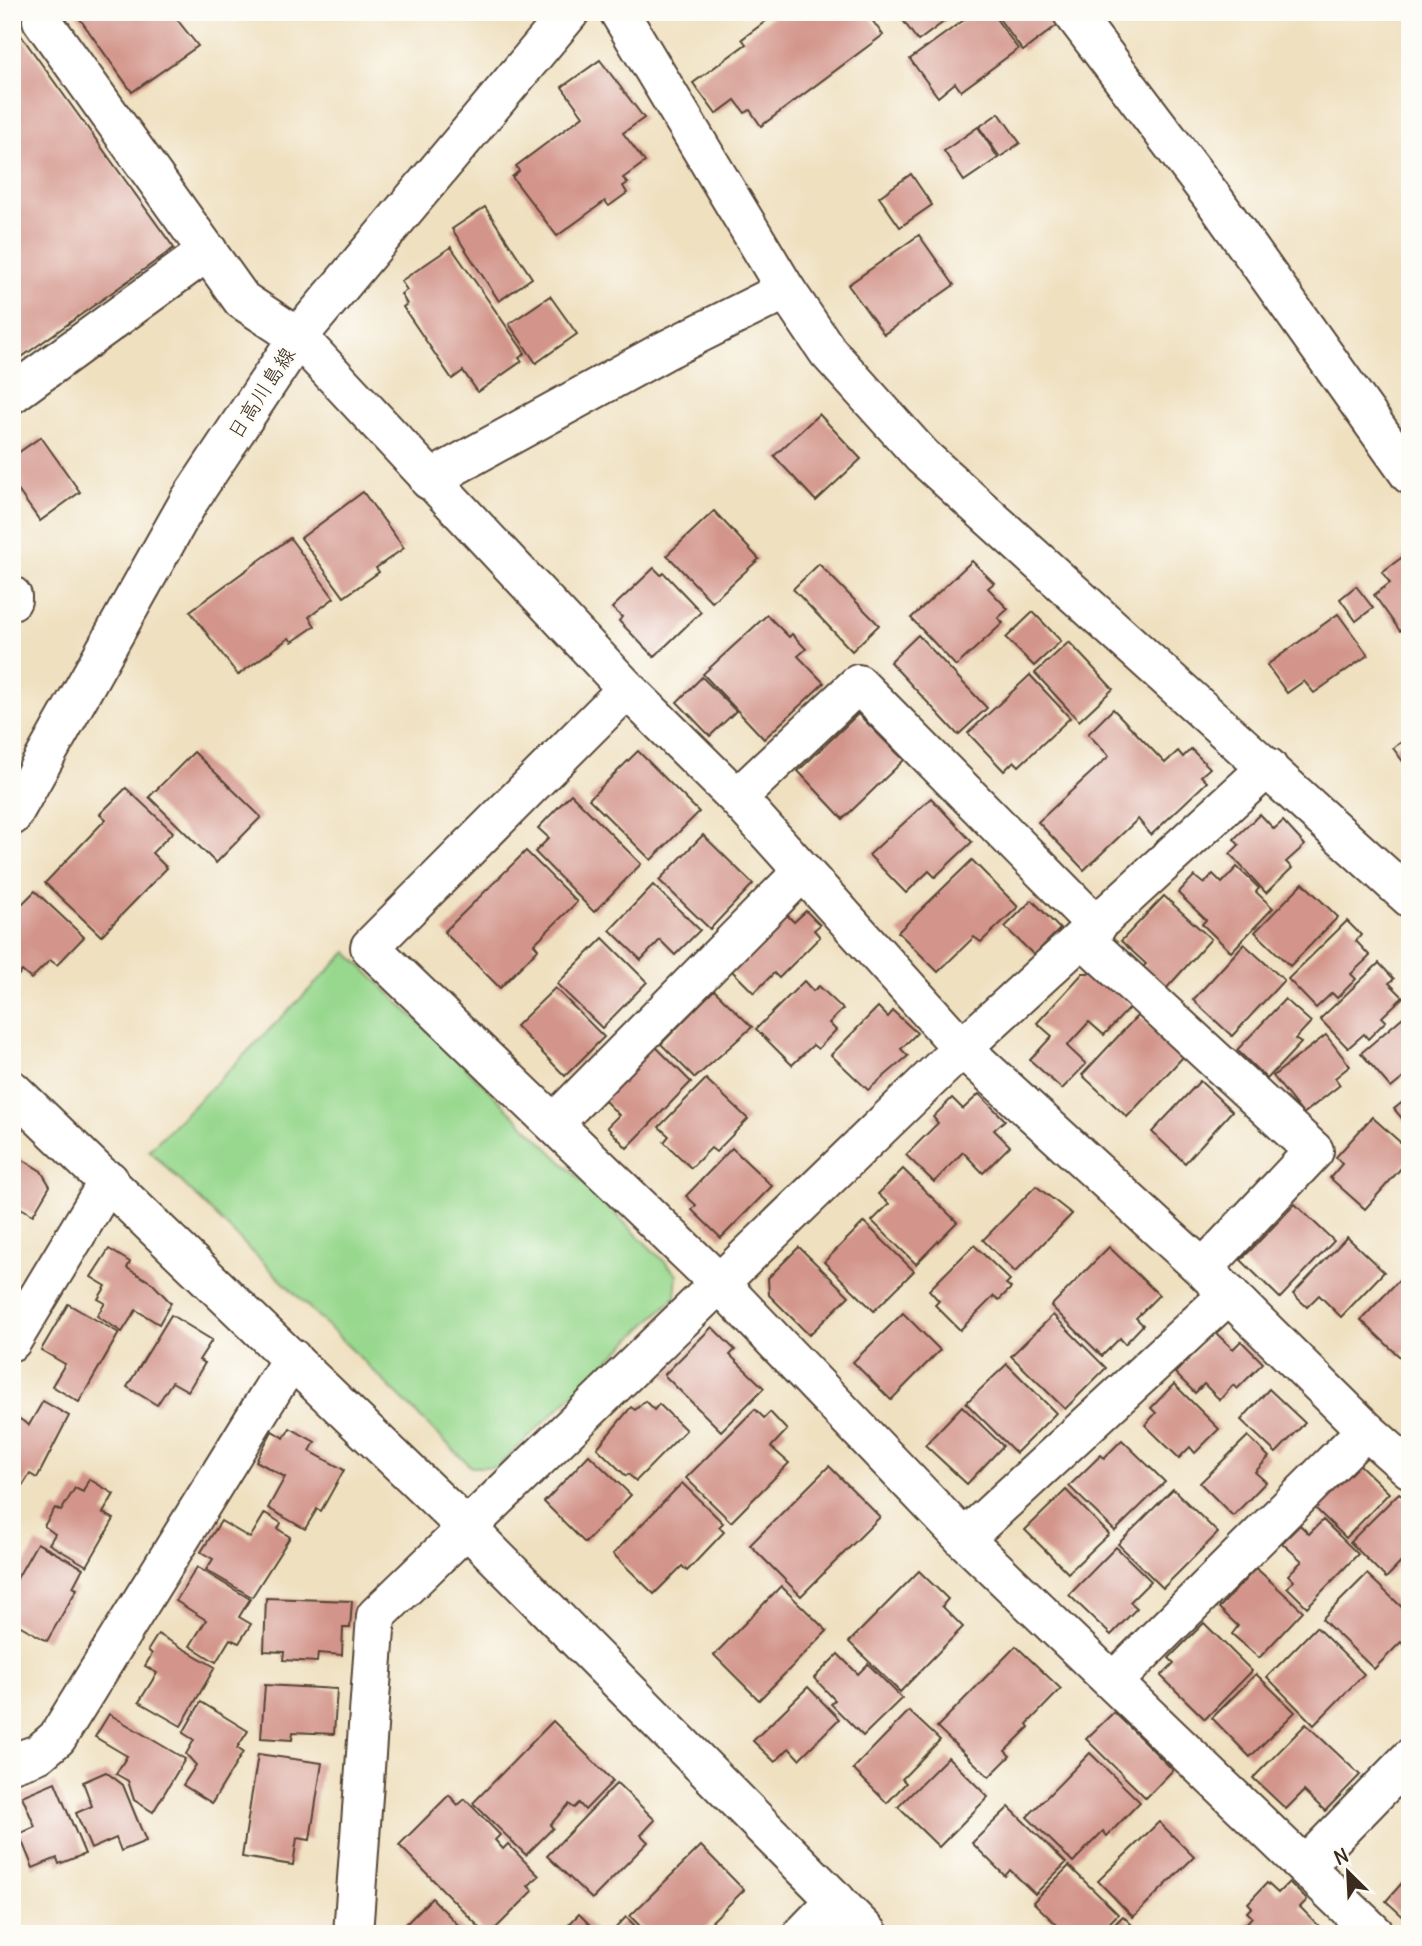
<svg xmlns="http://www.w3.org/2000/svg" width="1422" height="1946" viewBox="0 0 1422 1946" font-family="Delius,'Klee One',sans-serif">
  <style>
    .green { fill: #98d88e; stroke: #6a8156; stroke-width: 2 }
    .building { fill: #d3958b }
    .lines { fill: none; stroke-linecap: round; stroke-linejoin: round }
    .minor-casing { stroke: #564536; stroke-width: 42 }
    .major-casing { stroke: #564536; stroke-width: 42 }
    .minor { stroke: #fff; stroke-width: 38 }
    .major { stroke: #fff; stroke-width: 38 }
    .labels { text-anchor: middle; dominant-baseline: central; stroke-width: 5; stroke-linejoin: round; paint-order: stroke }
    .street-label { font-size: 21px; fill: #3b2a1e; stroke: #fdfcf7 }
  </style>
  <rect width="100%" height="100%" fill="#fdfcf7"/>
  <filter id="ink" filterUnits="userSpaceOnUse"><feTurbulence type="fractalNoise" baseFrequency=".0143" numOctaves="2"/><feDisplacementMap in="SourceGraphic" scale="14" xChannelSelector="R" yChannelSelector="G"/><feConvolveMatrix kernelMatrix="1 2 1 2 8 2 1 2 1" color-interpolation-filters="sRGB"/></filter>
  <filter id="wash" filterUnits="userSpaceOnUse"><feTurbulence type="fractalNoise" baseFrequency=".00686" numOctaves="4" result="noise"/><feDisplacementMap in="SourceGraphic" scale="28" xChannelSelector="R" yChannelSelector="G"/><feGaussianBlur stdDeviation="1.57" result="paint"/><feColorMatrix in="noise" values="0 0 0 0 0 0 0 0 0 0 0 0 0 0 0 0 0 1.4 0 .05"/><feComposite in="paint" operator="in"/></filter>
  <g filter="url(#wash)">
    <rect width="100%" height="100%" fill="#efe0c0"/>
    <path class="green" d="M347,952L677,1274L675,1297L497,1467H471L149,1150Z"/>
    <g id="blocks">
      <g class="building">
        <path d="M75,12H171L198,46L132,92Z"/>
        <path d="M773,12H866L883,35L761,126L750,110L745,113L735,100L716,114L693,83L746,44L742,39L774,15Z"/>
        <path d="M897,12H957L918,41Z"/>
        <path d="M975,12H991L1018,49L961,91L955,83L938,97L910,59Z"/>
        <path d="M994,12H1059L1064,20L1023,51Z"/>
        <path d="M12,23L174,248L12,364Z"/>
        <path d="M600,60L644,118L623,133L645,162L623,178L628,183L623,186L627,193L609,206L605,201L557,236L512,177L519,171L516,166L583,116L562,87Z"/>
        <path d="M999,113L1020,143L1000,157L979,127Z"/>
        <path d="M978,127L998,158L964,181L944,151Z"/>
        <path d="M911,174L932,205L900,227L879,197Z"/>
        <path d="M485,207L532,278L499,301L452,229Z"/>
        <path d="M919,235L954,285L884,334L848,285Z"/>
        <path d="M451,247L525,353L519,358L522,361L478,392L463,371L452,379L403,307L407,304L401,294L407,290L401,281Z"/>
        <path d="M550,296L577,334L536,363L509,324Z"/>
        <path d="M819,414L861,459L816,501L774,456Z"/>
        <path d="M41,437L80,492L40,521L12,482V457Z"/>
        <path d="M363,492L404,548L376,568L379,572L344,597L301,538Z"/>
        <path d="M714,511L759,559L712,602L667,555Z"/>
        <path d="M290,538L334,598L309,617L315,626L292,642L289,638L238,675L190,611Z"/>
        <path d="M1408,553L1410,625L1400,631L1374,595L1390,583L1382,572Z"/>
        <path d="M972,561L994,583L988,588L1008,609L998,618L1003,623L956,666L911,618Z"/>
        <path d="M819,564L879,625L852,651L793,589Z"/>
        <path d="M654,568L661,575L664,573L701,612L654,657L619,621L622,617L612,608Z"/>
        <path d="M1356,586L1373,608L1356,621L1340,599Z"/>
        <path d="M1033,612L1061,641L1034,666L1006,638Z"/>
        <path d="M1338,614L1368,655L1314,693L1304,681L1287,693L1267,665Z"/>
        <path d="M767,615L789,637L792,634L806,649L798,656L824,683L764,739L703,674Z"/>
        <path d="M918,635L987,708L958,735L890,662Z"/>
        <path d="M1069,642L1113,689L1079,721L1035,673Z"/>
        <path d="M1030,675L1070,718L1019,766L1014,761L1004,771L968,733Z"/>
        <path d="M702,677L736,711L710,736L677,702Z"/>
        <path d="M1113,709L1165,763L1178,751L1183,757L1191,749L1210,768L1201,776L1207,782L1151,835L1138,819L1084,870L1038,822L1109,756L1088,734Z"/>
        <path d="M858,714L904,760L843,819L798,771Z"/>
        <path d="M1410,736V771L1393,748Z"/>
        <path d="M638,751L699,812L651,860L589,799Z"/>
        <path d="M194,752L261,817L216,863L149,797Z"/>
        <path d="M126,788L173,832L152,853L167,868L101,936L45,883L106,819L100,814Z"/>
        <path d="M571,794L641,864L594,912L535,852L549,838L538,828Z"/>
        <path d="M931,798L972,842L935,877L929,871L906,893L869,855Z"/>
        <path d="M1260,814L1274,829L1283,821L1305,845L1286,862L1292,868L1266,893L1230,854L1239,845L1234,839Z"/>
        <path d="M703,835L753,884L710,929L659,880Z"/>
        <path d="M526,851L577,902L534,944L538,949L500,988L444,932Z"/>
        <path d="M972,860L1018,907L981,942L974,937L938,972L898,932Z"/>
        <path d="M1237,867L1259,888L1256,892L1273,908L1231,952L1202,924L1206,920L1178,893L1194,876L1204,884L1213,874L1222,883Z"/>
        <path d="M1303,883L1338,917L1290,966L1255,932Z"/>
        <path d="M653,885L700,930L675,955L660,940L641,960L610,930Z"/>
        <path d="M35,891L84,937L57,965L50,960L31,979L22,971L15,979L12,914Z"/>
        <path d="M1164,896L1211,939L1165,990L1142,968L1146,964L1121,941Z"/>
        <path d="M1032,900L1060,929L1034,955L1005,927Z"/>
        <path d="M806,911L820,925L814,930L820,937L779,978L774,973L754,993L731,970L786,914L794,922Z"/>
        <path d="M1347,921L1361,935L1356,941L1370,956L1351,974L1356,979L1337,998L1332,993L1316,1008L1288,979Z"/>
        <path d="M603,938L647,982L602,1028L557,984Z"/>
        <path d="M1244,944L1284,980L1232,1036L1193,1000Z"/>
        <path d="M1379,963L1394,979L1389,983L1403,997L1382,1017L1386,1021L1368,1039L1364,1034L1348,1048L1320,1019Z"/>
        <path d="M1083,973H1095L1131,1006L1104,1035L1089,1022L1067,1046L1086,1064L1062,1089L1030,1060L1052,1036L1037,1023Z"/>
        <path d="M804,981L813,991L819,986L843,1009L829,1023L836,1030L818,1049L813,1045L792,1065L756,1029Z"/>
        <path d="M555,988L604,1037L565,1076L516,1026Z"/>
        <path d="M714,990L752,1027L695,1078L661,1044Z"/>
        <path d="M1285,999L1311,1022L1295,1039L1301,1043L1267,1079L1237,1050Z"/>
        <path d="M878,1007L888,1017L893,1011L917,1033L901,1049L908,1056L868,1090L831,1055Z"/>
        <path d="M1410,1011V1076L1408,1074L1391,1088L1361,1053Z"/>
        <path d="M1138,1015L1183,1057L1127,1117L1082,1075Z"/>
        <path d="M1326,1035L1350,1066L1335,1078L1340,1085L1303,1114L1273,1076Z"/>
        <path d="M653,1044L691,1082L627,1148L607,1127L619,1115L601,1097Z"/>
        <path d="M706,1079L748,1119L716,1152L711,1148L691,1168L664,1142L669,1136L659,1127Z"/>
        <path d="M1200,1081L1232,1111L1185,1163L1152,1132Z"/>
        <path d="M979,1094L1005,1120L994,1130L1010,1146L983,1173L963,1152L934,1182L906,1155L938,1123L933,1117L952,1098L963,1109Z"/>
        <path d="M1410,1096V1128L1394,1109Z"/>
        <path d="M1372,1117L1410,1151V1158L1365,1209L1330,1178L1342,1164L1336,1157Z"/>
        <path d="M732,1148L772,1186L721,1238L692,1210L696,1205L686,1196Z"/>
        <path d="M12,1153L41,1171L50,1186L33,1215L12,1203Z"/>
        <path d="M903,1169L957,1222L916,1264L872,1221L889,1204L878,1194Z"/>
        <path d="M1036,1186L1072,1214L1015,1272L983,1240Z"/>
        <path d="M1295,1204L1334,1241L1280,1298L1241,1260Z"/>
        <path d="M864,1222L914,1271L874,1311L824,1262Z"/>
        <path d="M1347,1237L1384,1272L1341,1317L1319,1295L1307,1307L1293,1294Z"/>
        <path d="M974,1245L1010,1280L1006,1284L1011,1288L999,1300L994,1296L960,1330L935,1305L939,1301L929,1290Z"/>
        <path d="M799,1247L849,1296L809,1335L769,1295L768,1278Z"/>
        <path d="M1109,1247L1159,1295L1136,1318L1143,1325L1125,1344L1120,1338L1102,1356L1051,1306Z"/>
        <path d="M109,1249L130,1262L127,1268L152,1283L171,1303L159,1324L136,1310L122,1332L97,1316L105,1303L98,1299L106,1286L91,1277Z"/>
        <path d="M1399,1280L1410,1291V1347L1400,1357L1361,1320Z"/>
        <path d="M68,1304L119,1333L79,1402L52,1386L65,1364L41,1350Z"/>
        <path d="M903,1313L940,1350L891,1400L853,1362Z"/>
        <path d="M171,1315L212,1340L199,1360L205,1363L188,1391L172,1382L157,1405L127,1387Z"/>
        <path d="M1053,1315L1106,1368L1065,1409L1011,1356Z"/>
        <path d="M712,1327L735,1350L730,1355L764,1388L721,1431L664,1375Z"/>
        <path d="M1215,1332L1233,1349L1241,1341L1263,1363L1237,1389L1233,1385L1220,1400L1204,1384L1195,1393L1175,1373Z"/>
        <path d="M1007,1364L1056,1413L1016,1453L966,1403Z"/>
        <path d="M1174,1384L1219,1429L1195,1453L1190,1447L1179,1458L1145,1425L1156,1413L1151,1408Z"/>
        <path d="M1269,1389L1305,1423L1276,1453L1241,1420Z"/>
        <path d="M43,1401L69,1416L37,1478L30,1474L23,1485L12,1478V1414L29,1425Z"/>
        <path d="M645,1401L654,1410L659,1404L686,1430L636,1481L628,1474L626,1476L597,1448L631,1407L635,1410Z"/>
        <path d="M962,1406L1003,1446L967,1484L925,1445Z"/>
        <path d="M755,1409L764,1418L770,1412L787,1430L771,1447L789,1463L731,1522L686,1478Z"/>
        <path d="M290,1428L315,1442L310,1451L344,1470L321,1511L317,1509L305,1529L268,1508L285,1477L256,1461L272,1431L284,1438Z"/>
        <path d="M1248,1436L1269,1457L1255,1472L1266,1482L1233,1516L1200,1483Z"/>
        <path d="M1122,1440L1165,1482L1115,1531L1069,1486L1101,1455L1104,1458Z"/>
        <path d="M589,1455L631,1495L585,1543L544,1502Z"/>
        <path d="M1357,1462L1389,1493L1346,1538L1313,1506Z"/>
        <path d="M829,1466L880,1517L801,1596L750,1545Z"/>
        <path d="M89,1479L114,1494L103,1513L114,1519L87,1566L49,1544L55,1534L44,1526L55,1508L61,1511L75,1488L83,1492Z"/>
        <path d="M682,1483L723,1523L719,1527L724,1532L687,1571L682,1566L654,1594L613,1554Z"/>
        <path d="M1173,1489L1218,1533L1163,1588L1118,1544Z"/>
        <path d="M1066,1490L1109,1534L1068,1573L1025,1530Z"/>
        <path d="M1399,1493L1410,1504V1553L1386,1578L1350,1542Z"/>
        <path d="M265,1513L281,1523L278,1529L290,1537L252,1597L206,1570L213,1559L201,1552L221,1521L250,1538Z"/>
        <path d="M1323,1520L1358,1554L1307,1607L1287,1587L1294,1581L1288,1575L1302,1561L1282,1543L1300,1525L1309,1534Z"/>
        <path d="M37,1543L83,1568L73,1587L77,1589L47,1641L12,1621V1580L15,1582Z"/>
        <path d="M1116,1547L1151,1581L1130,1602L1137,1608L1111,1635L1069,1595Z"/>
        <path d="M197,1567L250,1599L239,1617L251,1624L239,1643L230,1639L216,1662L190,1646L206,1620L176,1601Z"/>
        <path d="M1256,1568L1303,1611L1259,1658L1232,1634L1238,1626L1219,1608Z"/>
        <path d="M919,1571L948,1599L942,1606L963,1627L900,1692L849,1642Z"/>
        <path d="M1367,1574L1410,1615V1643L1406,1647L1401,1642L1374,1669L1322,1619Z"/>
        <path d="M781,1586L827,1631L759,1700L714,1655Z"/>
        <path d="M266,1598L352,1601L350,1628H343L342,1655L318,1653L317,1662L283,1660L284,1652L264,1651Z"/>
        <path d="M1204,1623L1252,1671L1205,1719L1161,1676L1174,1663L1169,1658Z"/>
        <path d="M1316,1627L1364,1674L1314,1725L1267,1677Z"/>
        <path d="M158,1634L215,1667L181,1726L139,1702L157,1673L145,1666L152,1654L148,1650Z"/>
        <path d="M1016,1646L1061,1689L1027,1724L1029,1727L1005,1751L1010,1756L989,1777L937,1727Z"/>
        <path d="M838,1654L858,1674L868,1664L902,1698L863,1736L831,1704L835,1700L814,1678Z"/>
        <path d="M1256,1674L1295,1712L1250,1757L1212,1718Z"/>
        <path d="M265,1685L337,1689L334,1734L293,1732L292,1740L261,1738Z"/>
        <path d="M808,1687L839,1719L799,1759L789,1748L775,1762L753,1741Z"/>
        <path d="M201,1702L248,1731L237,1748L243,1752L212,1803L183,1785L196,1765L186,1754L194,1740L183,1733Z"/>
        <path d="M909,1711L940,1740L902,1779L906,1783L887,1803L853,1769Z"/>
        <path d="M1114,1712L1173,1770L1146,1798L1086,1739Z"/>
        <path d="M109,1714L185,1759L153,1812L134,1800L128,1781L116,1774L127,1756L95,1737Z"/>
        <path d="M553,1721L613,1781L585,1810L579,1803L574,1808L569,1804L550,1825L553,1828L526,1855L473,1803Z"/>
        <path d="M1306,1724L1360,1775L1325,1811L1304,1791L1286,1809L1253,1778Z"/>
        <path d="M1090,1753L1140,1802L1107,1836L1103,1831L1073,1862L1027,1817Z"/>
        <path d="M258,1754L322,1763L310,1840L297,1838L293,1865L242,1857Z"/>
        <path d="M948,1757L988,1797L939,1847L898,1807Z"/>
        <path d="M106,1772L123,1785L146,1841L121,1851L116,1838L91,1849L76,1813L92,1806L83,1782Z"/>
        <path d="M55,1782L85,1854L59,1864L57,1858L33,1868L19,1834L35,1827L22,1796Z"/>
        <path d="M617,1783L655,1820L641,1835L648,1842L592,1899L547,1856Z"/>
        <path d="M449,1795L458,1805L465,1799L500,1835L495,1840L503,1849L508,1844L539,1876L528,1886L533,1891L490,1934H486L399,1845Z"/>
        <path d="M1009,1807L1066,1863L1035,1894L1010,1870L1005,1876L972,1843Z"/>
        <path d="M1159,1822L1194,1857L1133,1917L1098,1881Z"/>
        <path d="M701,1846L744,1890L699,1934H648L630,1916Z"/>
        <path d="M1069,1866L1118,1914L1099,1934H1052L1058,1926L1033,1902Z"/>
        <path d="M1410,1874V1923L1386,1901Z"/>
        <path d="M1289,1882L1307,1900L1300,1907L1320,1927L1313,1934H1250L1243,1927L1252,1917L1247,1912L1252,1907L1248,1903L1267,1883L1278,1893Z"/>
        <path d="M432,1898L467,1934H396Z"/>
        <path d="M579,1914L599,1934H560Z"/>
        <path d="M1123,1916L1141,1934H1105Z"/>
        <path d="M626,1917L643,1934H610Z"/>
      </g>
    </g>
  </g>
  <g filter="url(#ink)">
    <use href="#blocks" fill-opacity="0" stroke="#564536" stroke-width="2"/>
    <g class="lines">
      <defs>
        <g id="minor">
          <path d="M619,12L786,290L828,352L922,456L1410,898"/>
          <path d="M1072,12L1215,201L1410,475"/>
          <path d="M42,20L242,300L298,337L627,689L737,798L962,1048L1203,1269L1366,1430L1410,1469"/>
          <path d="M12,394L208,251"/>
          <path d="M429,480L664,351L786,290"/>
          <path d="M12,596V600"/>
          <path d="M627,689L370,947L720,1284L964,1539L1375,1934"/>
          <path d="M737,798L858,684L1097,926"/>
          <path d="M1084,939L1314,1151L1203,1269"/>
          <path d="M12,1090L468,1529L869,1934"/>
          <path d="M555,1122L803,871"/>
          <path d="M12,1341L109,1180"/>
          <path d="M964,1539L1229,1294"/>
          <path d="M1114,1681L1366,1430"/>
          <path d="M12,1763L38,1754L57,1738L292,1358"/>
          <path d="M1306,1865L1410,1758"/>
          <path d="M353,1934L376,1616L962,1048L1268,767"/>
          <path d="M803,1934L836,1900"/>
        </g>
        <path id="major" d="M12,816L189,501L298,337L570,12"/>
      </defs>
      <use href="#minor" class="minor-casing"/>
      <use href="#major" class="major-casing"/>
      <use href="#minor" class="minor"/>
      <use href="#major" class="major"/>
    </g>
  </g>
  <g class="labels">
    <g class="street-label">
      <text transform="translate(261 393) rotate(-57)">日高川島線</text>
    </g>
  </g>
  <rect width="1422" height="1946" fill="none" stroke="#fdfcf7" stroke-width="42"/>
  <g transform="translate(1348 1872) rotate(336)" stroke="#fdfcf7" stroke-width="5" paint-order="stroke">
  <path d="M0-5L12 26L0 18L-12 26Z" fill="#3b2a1e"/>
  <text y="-10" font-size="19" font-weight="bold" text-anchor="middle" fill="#3b2a1e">N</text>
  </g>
</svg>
